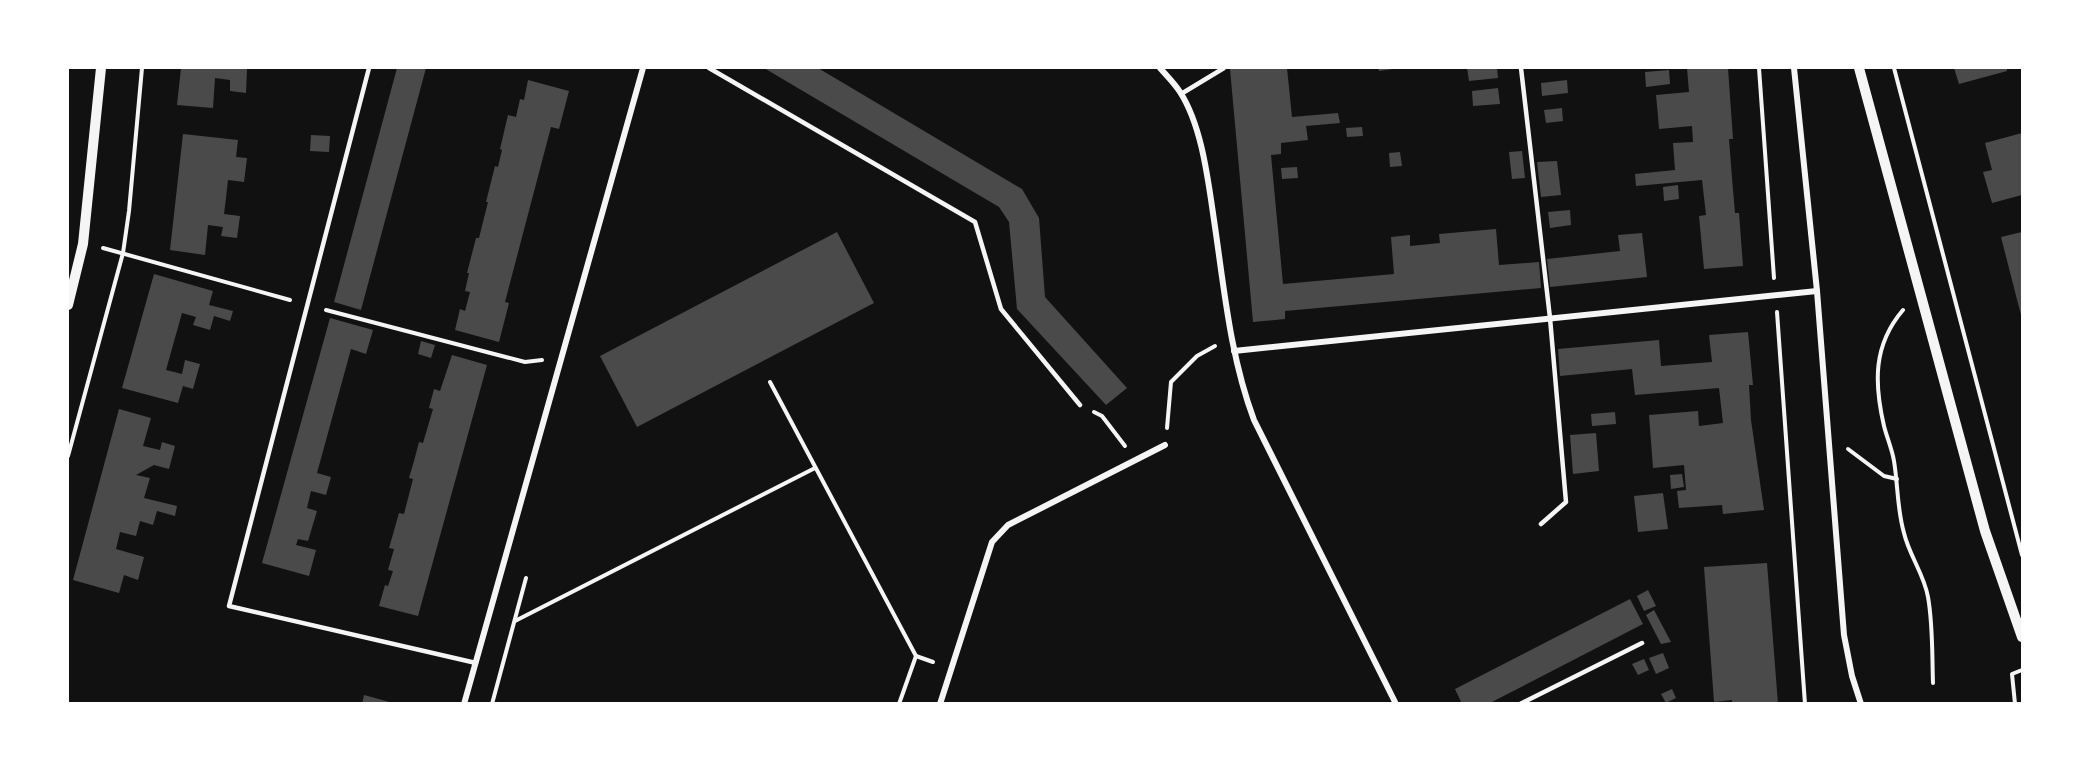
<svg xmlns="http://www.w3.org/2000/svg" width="2090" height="771" viewBox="0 0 2090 771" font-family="'PT Sans Narrow',sans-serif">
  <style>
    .building { fill: #4a4a4a }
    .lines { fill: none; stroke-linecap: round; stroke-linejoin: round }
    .path { stroke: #f5f5f5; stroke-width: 4 }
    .service { stroke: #f5f5f5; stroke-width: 4.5 }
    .minor { stroke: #f5f5f5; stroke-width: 6 }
    .tertiary { stroke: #f5f5f5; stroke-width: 10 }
  </style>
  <rect width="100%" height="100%" fill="#111"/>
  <g class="building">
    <path d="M181,68H233L247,69L246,93L230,91V80L215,78L213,108L177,105Z"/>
    <path d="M397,68H426L361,310L334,302Z"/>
    <path d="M764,68H818L1022,189L1039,218L1045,297L1127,388L1106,405L1017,309L1009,222L999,207Z"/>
    <path d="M1245,68H1287L1292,117L1338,113L1340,123L1306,126L1308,140L1281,143V154L1271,155L1283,284L1394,274L1391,237L1410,235V246L1440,243L1439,234L1496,229L1499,265L1539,262L1541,288L1285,311V319L1253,322L1230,69Z"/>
    <path d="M1378,68H1393V69L1379,71Z"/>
    <path d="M1467,68H1497L1498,78L1469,81Z"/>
    <path d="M1687,68H1728L1733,139H1729L1732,178L1735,213H1739L1743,266L1704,269L1699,216L1706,215L1702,180L1636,186L1635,174L1675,170L1673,143L1693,142L1692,126L1659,129L1658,116L1656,95L1689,92Z"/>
    <path d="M1954,68H2007V71L1959,84Z"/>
    <path d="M1669,70L1670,84L1646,87L1645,72Z"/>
    <path d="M528,80L569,91L559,129L551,127L505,302L509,303L499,342L455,330L460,309L465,311L470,292L465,291L469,273H467L476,238H479L488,202H486L495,166L498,167L502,150L500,149L508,115L516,117L520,99L524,100Z"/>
    <path d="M1567,80L1568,93L1542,96L1541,83Z"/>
    <path d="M1498,88L1500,104L1473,106L1472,91Z"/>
    <path d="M1562,108L1563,121L1546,123L1544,110Z"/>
    <path d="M1362,127L1363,136L1347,137L1346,128Z"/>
    <path d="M2022,133V195L1992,203L1983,172L1992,170L1985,143Z"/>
    <path d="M183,134L238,140L236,157L247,158L244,182L228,180L226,198L224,214L240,216L237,238L221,236L223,227L208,225L205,255L170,250Z"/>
    <path d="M311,135L330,136L329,152L310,151Z"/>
    <path d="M1522,151L1525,178L1512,179L1509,152Z"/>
    <path d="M1400,152L1402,166L1390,167L1389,153Z"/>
    <path d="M1557,161L1561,195L1541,197L1537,162Z"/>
    <path d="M1297,167L1298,178L1282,179L1281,168Z"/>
    <path d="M1678,185L1679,199L1664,201L1663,187Z"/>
    <path d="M1570,210L1571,225L1550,228L1548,212Z"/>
    <path d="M837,232L874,303L637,427L600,356Z"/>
    <path d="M2022,232V319L2001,237Z"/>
    <path d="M1642,233L1647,277L1550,287L1547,259L1620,251L1618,235Z"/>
    <path d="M154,274L213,291L209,305L233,311L230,321L214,316L210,330L193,325L196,317L182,313L166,370L182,374L185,360L200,364L193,389L183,386L178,403L122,388Z"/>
    <path d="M330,318L373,330L366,354L351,349L317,473L331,477L326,495L311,491L307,508L317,511L308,541L298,539L296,545L316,550L309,576L262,563Z"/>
    <path d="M1748,332L1753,385H1749L1751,420L1764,510L1723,514L1722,505L1679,508L1677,491L1686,490L1684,465L1653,468L1649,415L1698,411L1699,426L1723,423L1719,388L1635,395L1632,369L1560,376L1558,349L1659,340L1661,366L1712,362L1709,335Z"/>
    <path d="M421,341L435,345L431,358L418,354Z"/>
    <path d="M452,355L487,365L418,616L379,606L385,585L388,586L393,571L388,570L394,549L389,548L399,513L404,514L413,479L409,478L414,461L419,442L423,443L433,409L429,408L434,389L440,391Z"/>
    <path d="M119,409L151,418L143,446L160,450L162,442L175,446L169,469L154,465L136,475L150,478L144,498L177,506L175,516L157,511L153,525L140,521L136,536L120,532L116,549L144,557L138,580L124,575L119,593L73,580Z"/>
    <path d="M1615,412L1616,424L1592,426L1591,414Z"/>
    <path d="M1596,433L1599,471L1573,474L1570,435Z"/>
    <path d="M1682,474L1684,487L1671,489L1670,475Z"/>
    <path d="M1663,493L1668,529L1638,532L1634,496Z"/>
    <path d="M1767,563L1778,704H1732V700L1714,702L1704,567Z"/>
    <path d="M1648,590L1656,606L1644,611L1637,596Z"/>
    <path d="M1630,599L1643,624L1488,704H1462L1455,689Z"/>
    <path d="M1654,610L1671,642L1661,644L1646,615Z"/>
    <path d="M1663,653L1669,668L1656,674L1649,658Z"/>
    <path d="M1644,659L1649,670L1638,675L1632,664Z"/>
    <path d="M1672,689L1676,698L1666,703L1661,694Z"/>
    <path d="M364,695L393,703V704H362Z"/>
  </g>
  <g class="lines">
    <g class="path">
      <path d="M1759,68L1774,278"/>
      <path d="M1894,68L2022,555"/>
      <path d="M103,248L290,300"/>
      <path d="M326,310L525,362L542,360"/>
      <path d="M1903,310C1873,345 1874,383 1884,426C1887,438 1892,449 1894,461C1898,485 1897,509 1904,533C1909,555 1924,574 1928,597C1933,625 1932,654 1933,683"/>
      <path d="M1777,312L1805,704"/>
      <path d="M770,382L916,656L899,704"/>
      <path d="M1094,412L1102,416L1125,446"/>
      <path d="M1167,428L1171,382L1197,356L1215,346"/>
      <path d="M1848,449L1884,476L1897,479"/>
      <path d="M68,456L123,253L129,211L142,68"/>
      <path d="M515,621L815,468"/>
      <path d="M916,656L933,662"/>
      <path d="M492,704L526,578"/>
      <path d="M2015,704L2012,674L2022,670"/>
    </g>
    <g class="service">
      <path d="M369,68L229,606L476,663"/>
      <path d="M709,68L975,222L1001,309L1080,405"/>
      <path d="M1521,68L1550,318L1566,502L1541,524"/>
      <path d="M1181,94L1224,68"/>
      <path d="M1520,704L1642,643"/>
    </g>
    <g class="minor">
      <path d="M1160,68C1167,76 1175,84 1180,92C1202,126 1208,180 1214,220C1224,287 1230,356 1254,420L1396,704"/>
      <path d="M1794,68L1817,291L1844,635L1852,676L1861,704"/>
      <path d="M1234,351L1817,291"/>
      <path d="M464,704L643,68"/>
      <path d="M940,704L992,542L1008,525L1165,445"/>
    </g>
    <g class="tertiary">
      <path d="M1859,68L1985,531L2022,637"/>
      <path d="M68,305L83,244L101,68"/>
    </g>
  </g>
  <rect width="2090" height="771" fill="none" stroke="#ffffff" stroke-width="138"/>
</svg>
